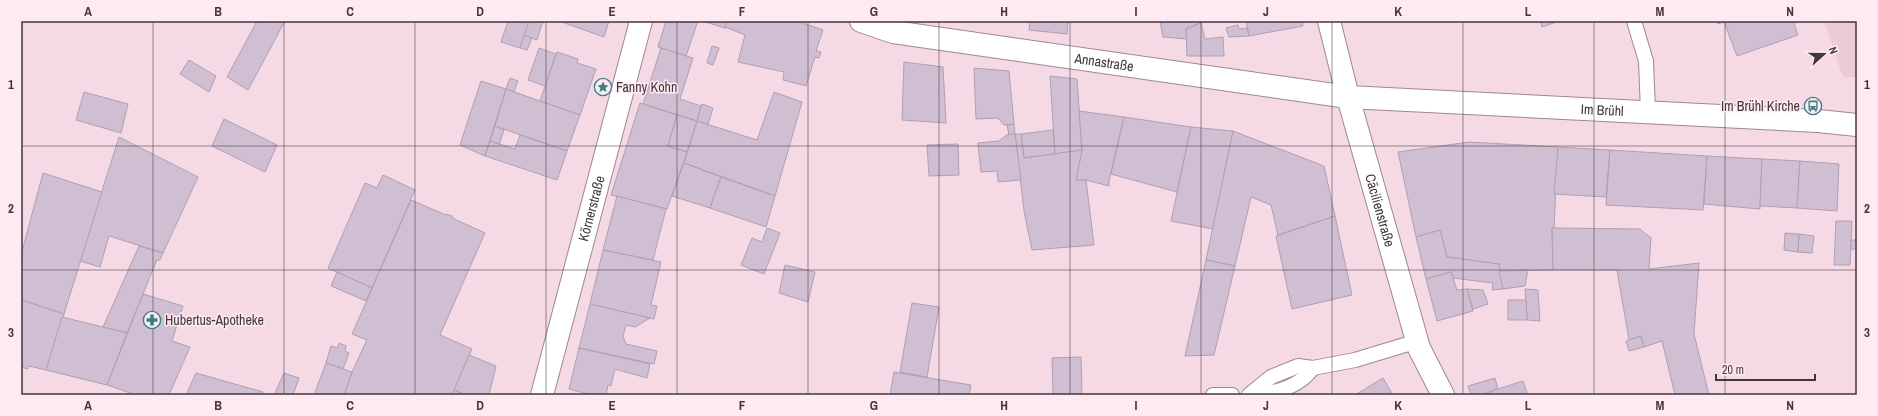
<svg xmlns="http://www.w3.org/2000/svg" width="1878" height="416" viewBox="0 0 1878 416" font-family="'Archivo Narrow',sans-serif">
  <style>
    .built { fill: #eccbd9 }
    .building { fill: #d0bfd3; stroke: #af9fb2 }
    .lines { fill: none; stroke-linecap: round; stroke-linejoin: round }
    .lane-casing { stroke: #9f8791; stroke-width: 16 }
    .street-casing { stroke: #9f8791; stroke-width: 24 }
    .lane { stroke: #fff; stroke-width: 14 }
    .street { stroke: #fff; stroke-width: 22 }
    .grid { fill: none; stroke: #42373c; stroke-width: 1; stroke-opacity: 0.55 }
    .labels { text-anchor: middle; dominant-baseline: central; stroke-width: 3; stroke-linejoin: round; paint-order: stroke }
    .street-label { font-size: 14px; fill: #42373c; stroke: #ffe9f2 }
    .poi-label { font-size: 14px; fill: #42373c; stroke: #ffe9f2; text-anchor: start }
    .neatline { fill: none; stroke: #42373c; stroke-width: 1.5 }
    .grid-label { font-size: 13px; text-anchor: middle; font-weight: bold; fill: #42373c }
  </style>
  <rect width="100%" height="100%" fill="#f5dae5"/>
  <path class="built" d="M1824,21H1857V77H1843Z"/>
  <g class="building">
    <path d="M257,21H285L248,90L227,77Z"/>
    <path d="M508,21H529L520,48L501,42Z"/>
    <path d="M529,21H543L537,40L524,35Z"/>
    <path d="M559,21H609L604,37Z"/>
    <path d="M666,21H698L686,56L658,47Z"/>
    <path d="M702,21H727L725,28Z"/>
    <path d="M727,21H797L823,30L816,51L821,52L819,58L815,57L806,86L783,80L784,72L738,62L745,35L725,27Z"/>
    <path d="M1030,21H1068L1067,34L1029,30Z"/>
    <path d="M1160,21H1205L1186,29L1187,39L1163,37Z"/>
    <path d="M1246,21H1302L1303,26L1249,36Z"/>
    <path d="M1540,21H1559L1542,27Z"/>
    <path d="M1717,21H1800L1794,23L1798,35L1737,56L1724,22L1718,24Z"/>
    <path d="M1201,23L1205,39L1223,37L1224,56H1187L1186,29Z"/>
    <path d="M1238,25L1239,29L1247,28L1249,36L1229,37L1226,28Z"/>
    <path d="M524,35L532,38L527,50L520,48Z"/>
    <path d="M712,46L719,48L713,65L707,63Z"/>
    <path d="M539,48L556,54L545,86L528,80Z"/>
    <path d="M661,48L693,58L680,99L701,106L697,121L643,104Z"/>
    <path d="M557,52L578,59L577,63L596,69L580,115L540,101Z"/>
    <path d="M189,60L216,76L209,92L180,74Z"/>
    <path d="M904,62L943,67L946,123L902,120Z"/>
    <path d="M974,68L1009,71L1014,124L1004,125L998,118L976,119Z"/>
    <path d="M1050,76L1077,79L1082,150L1055,154Z"/>
    <path d="M510,78L518,81L514,92L506,89Z"/>
    <path d="M481,81L506,89L485,156L460,145Z"/>
    <path d="M506,89L580,115L567,151L495,126Z"/>
    <path d="M84,92L128,104L121,133L76,120Z"/>
    <path d="M774,92L802,102L775,196L684,163L697,121L757,140Z"/>
    <path d="M640,103L677,115L668,146L687,152L667,209L611,195Z"/>
    <path d="M702,104L713,108L708,124L697,121Z"/>
    <path d="M1079,111L1124,117L1109,181V186L1086,180H1076L1082,150Z"/>
    <path d="M677,115L697,121L687,152L668,146Z"/>
    <path d="M1124,117L1191,127L1177,192L1111,174Z"/>
    <path d="M224,119L277,145L265,172L212,146Z"/>
    <path d="M1014,124L1015,134L1009,135L1007,125Z"/>
    <path d="M495,126L504,130L499,145L490,141Z"/>
    <path d="M1191,127L1233,131L1213,229L1171,221Z"/>
    <path d="M1053,130L1055,154L1024,158L1021,134Z"/>
    <path d="M1233,131L1324,166L1335,216L1278,235L1271,205L1251,197L1235,266L1206,260Z"/>
    <path d="M1015,134H1021L1024,158L1082,150L1076,180H1086L1094,245L1032,250L1024,211Z"/>
    <path d="M1015,134L1021,180L998,182L997,171L981,172L978,143L999,141L1007,135Z"/>
    <path d="M520,135L567,151L557,180L485,156L490,141L515,149Z"/>
    <path d="M119,137L198,177L163,253L109,236L100,267L80,261Z"/>
    <path d="M1469,142L1558,147L1554,228H1552L1553,270L1499,271V264L1447,257L1440,230L1416,237L1398,152Z"/>
    <path d="M958,144L959,175L929,176L927,145Z"/>
    <path d="M1558,147L1610,150L1606,197L1554,194Z"/>
    <path d="M1610,150L1707,156L1703,210L1606,205Z"/>
    <path d="M1707,156L1762,159L1760,209L1704,204Z"/>
    <path d="M1762,159L1800,161L1797,208L1760,206Z"/>
    <path d="M1800,161L1839,164L1837,211L1797,208Z"/>
    <path d="M684,163L721,177L710,208L672,196Z"/>
    <path d="M43,173L102,192L64,314L21,300V255Z"/>
    <path d="M383,175L415,190L372,288L328,268L365,183L377,188Z"/>
    <path d="M721,177L775,196L766,227L710,208Z"/>
    <path d="M617,196L666,209L653,260L603,250Z"/>
    <path d="M411,200L446,215V214L452,216V218L485,233L440,335L472,349L452,395H344L352,372L367,340L352,334Z"/>
    <path d="M1335,216L1352,295L1292,309L1276,236Z"/>
    <path d="M1836,221H1852L1850,265H1834Z"/>
    <path d="M767,228L780,233L764,274L741,265L752,238L762,242Z"/>
    <path d="M1552,228L1640,229L1651,238L1649,269L1699,263L1694,334L1709,395H1675L1662,341L1644,347L1641,336L1629,340L1617,270H1553Z"/>
    <path d="M1440,230L1447,257L1499,264L1503,289L1492,290L1493,283L1453,278L1451,272L1426,279L1416,237Z"/>
    <path d="M1785,233L1799,234L1798,252L1784,250Z"/>
    <path d="M1799,234L1814,236L1812,253L1798,252Z"/>
    <rect x="1851" y="240" width="6" height="9"/>
    <path d="M139,246L163,253L160,260H157L127,333L103,327Z"/>
    <path d="M603,250L661,262L651,305L657,306L654,319L590,304Z"/>
    <path d="M1206,260L1235,266L1214,355L1185,356Z"/>
    <path d="M785,265L815,272L808,302L779,293Z"/>
    <path d="M1528,270L1525,286L1503,289L1499,271Z"/>
    <path d="M337,272L372,288L366,301L331,286Z"/>
    <path d="M1451,272L1457,290L1467,289L1473,311L1437,321L1426,279Z"/>
    <path d="M1467,289L1483,290L1488,304L1473,309Z"/>
    <path d="M1525,289L1538,290L1540,321L1527,320Z"/>
    <path d="M143,294L183,306L172,341L190,347L169,395H136L107,385Z"/>
    <path d="M21,300L64,314L46,370L29,366L28,369L21,367Z"/>
    <path d="M1508,300H1526L1527,320H1508Z"/>
    <path d="M912,303L939,307L927,377L900,372Z"/>
    <path d="M590,304L650,318L635,327L626,325L623,336L626,344L657,351L654,364L579,348Z"/>
    <path d="M62,317L127,333L107,385L46,370Z"/>
    <path d="M1641,336L1644,347L1629,351L1626,341Z"/>
    <path d="M339,343L346,346L345,351L349,353L343,369L326,363L331,346L338,348Z"/>
    <path d="M579,348L650,364L647,378L615,369L611,386L608,385L606,395H592L569,389Z"/>
    <path d="M469,355L496,366L489,395H466L454,390Z"/>
    <path d="M1081,357L1082,395H1053L1052,358Z"/>
    <path d="M326,363L352,372L344,395H314Z"/>
    <path d="M894,372L971,385L969,395H890Z"/>
    <path d="M196,373L263,392L262,395H186Z"/>
    <path d="M284,373L299,378L293,395H274Z"/>
    <path d="M1383,378L1393,395H1355Z"/>
    <path d="M1495,378L1498,389L1481,395H1471L1468,386Z"/>
    <path d="M1523,381L1528,395H1481L1498,389Z"/>
    <path d="M454,390L466,395H452Z"/>
  </g>
  <g class="lines">
    <defs>
      <g id="lane">
        <path d="M1634,21L1646,61L1648,112"/>
        <path d="M1213,395H1232"/>
        <path d="M1249,395L1271,377L1298,366L1313,368L1355,360L1418,341"/>
        <path d="M1258,395C1279,392 1300,386 1313,368"/>
      </g>
      <g id="street">
        <path id="s1" d="M861,21L893,32L1348,97L1818,121L1857,125"/>
        <path id="s2" d="M1329,21L1348,97L1419,348L1443,395"/>
        <path id="s3" d="M542,395L641,21"/>
      </g>
    </defs>
    <use href="#lane" class="lane-casing"/>
    <use href="#street" class="street-casing"/>
    <use href="#lane" class="lane"/>
    <use href="#street" class="street"/>
  </g>
  <path class="grid" d="M153,21V395M284,21V395M415,21V395M546,21V395M677,21V395M808,21V395M939,21V395M1070,21V395M1201,21V395M1332,21V395M1463,21V395M1594,21V395M1725,21V395M21,146H1857M21,270H1857"/>
  <defs>
    <symbol id="sight-ring" viewBox="-11 -11 22 22"><circle r="9.5" fill="#ffe9f2" stroke="#3a8287" stroke-width="1.5"/><path d="M0-6L1.8-2.2L6-1.7L2.9 1.2L3.7 5.4L0 3.3L-3.7 5.4L-2.9 1.2L-6-1.7L-1.8-2.2Z" fill="#3a8287"/></symbol>
    <symbol id="bus-ring" viewBox="-11 -11 22 22"><circle r="9.5" fill="#ffe9f2" stroke="#3a8287" stroke-width="1.5"/><path d="M-5-6H5V4H4V6H2V4H-2V6H-4V4H-5ZM-3.5-4V0h7V-4ZM-3.5 1.2v1.5H-2V1.2ZM2 1.2v1.5H3.5V1.2Z" fill="#3a8287"/></symbol>
    <symbol id="pharmacy-ring" viewBox="-11 -11 22 22"><circle r="9.5" fill="#ffe9f2" stroke="#3a8287" stroke-width="1.5"/><path d="M-2-6h4v4h4v4h-4v4h-4v-4h-4v-4h4Z" fill="#3a8287"/></symbol>
  </defs>
  <g fill-rule="evenodd">
    <use href="#sight-ring" x="593" y="77" width="20" height="20"/>
    <use href="#bus-ring" x="1803" y="96" width="20" height="20"/>
    <use href="#pharmacy-ring" x="142" y="310" width="20" height="20"/>
  </g>
  <g class="labels">
    <g class="street-label">
      <text stroke="none"><textPath href="#s1" startOffset="247">Annastraße</textPath></text>
      <text stroke="none"><textPath href="#s1" startOffset="748">Im Brühl</textPath></text>
      <text stroke="none"><textPath href="#s3" startOffset="193">Körnerstraße</textPath></text>
      <text stroke="none"><textPath href="#s2" startOffset="196">Cäcilienstraße</textPath></text>
    </g>
    <g class="poi-label">
      <text x="616" y="87">Fanny Kohn</text>
      <text x="1800" y="106" text-anchor="end">Im Brühl Kirche</text>
      <text x="165" y="320">Hubertus-Apotheke</text>
    </g>
  </g>
  <rect width="1878" height="416" fill="none" stroke="#ffe9f2" stroke-width="44"/>
  <g transform="translate(1824 54) rotate(69)" stroke="#ffe9f2" stroke-width="3" paint-order="stroke">
  <path d="M0-3L7 15L0 10L-7 15Z" fill="#42373c"/>
  <text y="-6" font-size="11" font-weight="bold" text-anchor="middle" fill="#42373c">N</text>
  </g>
  <path d="M1716 374v6h99v-6" fill="none" stroke="#42373c" stroke-width="2"/>
  <text x="1722" y="374" font-size="12" fill="#42373c" stroke="#ffe9f2" stroke-width="3" paint-order="stroke">20 m</text>
  <rect x="22" y="22" width="1834" height="372" class="neatline"/>
  <g class="grid-label">
    <text x="88" y="16">A</text>
    <text x="218" y="16">B</text>
    <text x="350" y="16">C</text>
    <text x="480" y="16">D</text>
    <text x="612" y="16">E</text>
    <text x="742" y="16">F</text>
    <text x="874" y="16">G</text>
    <text x="1004" y="16">H</text>
    <text x="1136" y="16">I</text>
    <text x="1266" y="16">J</text>
    <text x="1398" y="16">K</text>
    <text x="1528" y="16">L</text>
    <text x="1660" y="16">M</text>
    <text x="1790" y="16">N</text>
    <text x="11" y="89">1</text>
    <text x="1867" y="89">1</text>
    <text x="11" y="213">2</text>
    <text x="1867" y="213">2</text>
    <text x="11" y="337">3</text>
    <text x="1867" y="337">3</text>
    <text x="88" y="410">A</text>
    <text x="218" y="410">B</text>
    <text x="350" y="410">C</text>
    <text x="480" y="410">D</text>
    <text x="612" y="410">E</text>
    <text x="742" y="410">F</text>
    <text x="874" y="410">G</text>
    <text x="1004" y="410">H</text>
    <text x="1136" y="410">I</text>
    <text x="1266" y="410">J</text>
    <text x="1398" y="410">K</text>
    <text x="1528" y="410">L</text>
    <text x="1660" y="410">M</text>
    <text x="1790" y="410">N</text>
  </g>
</svg>
